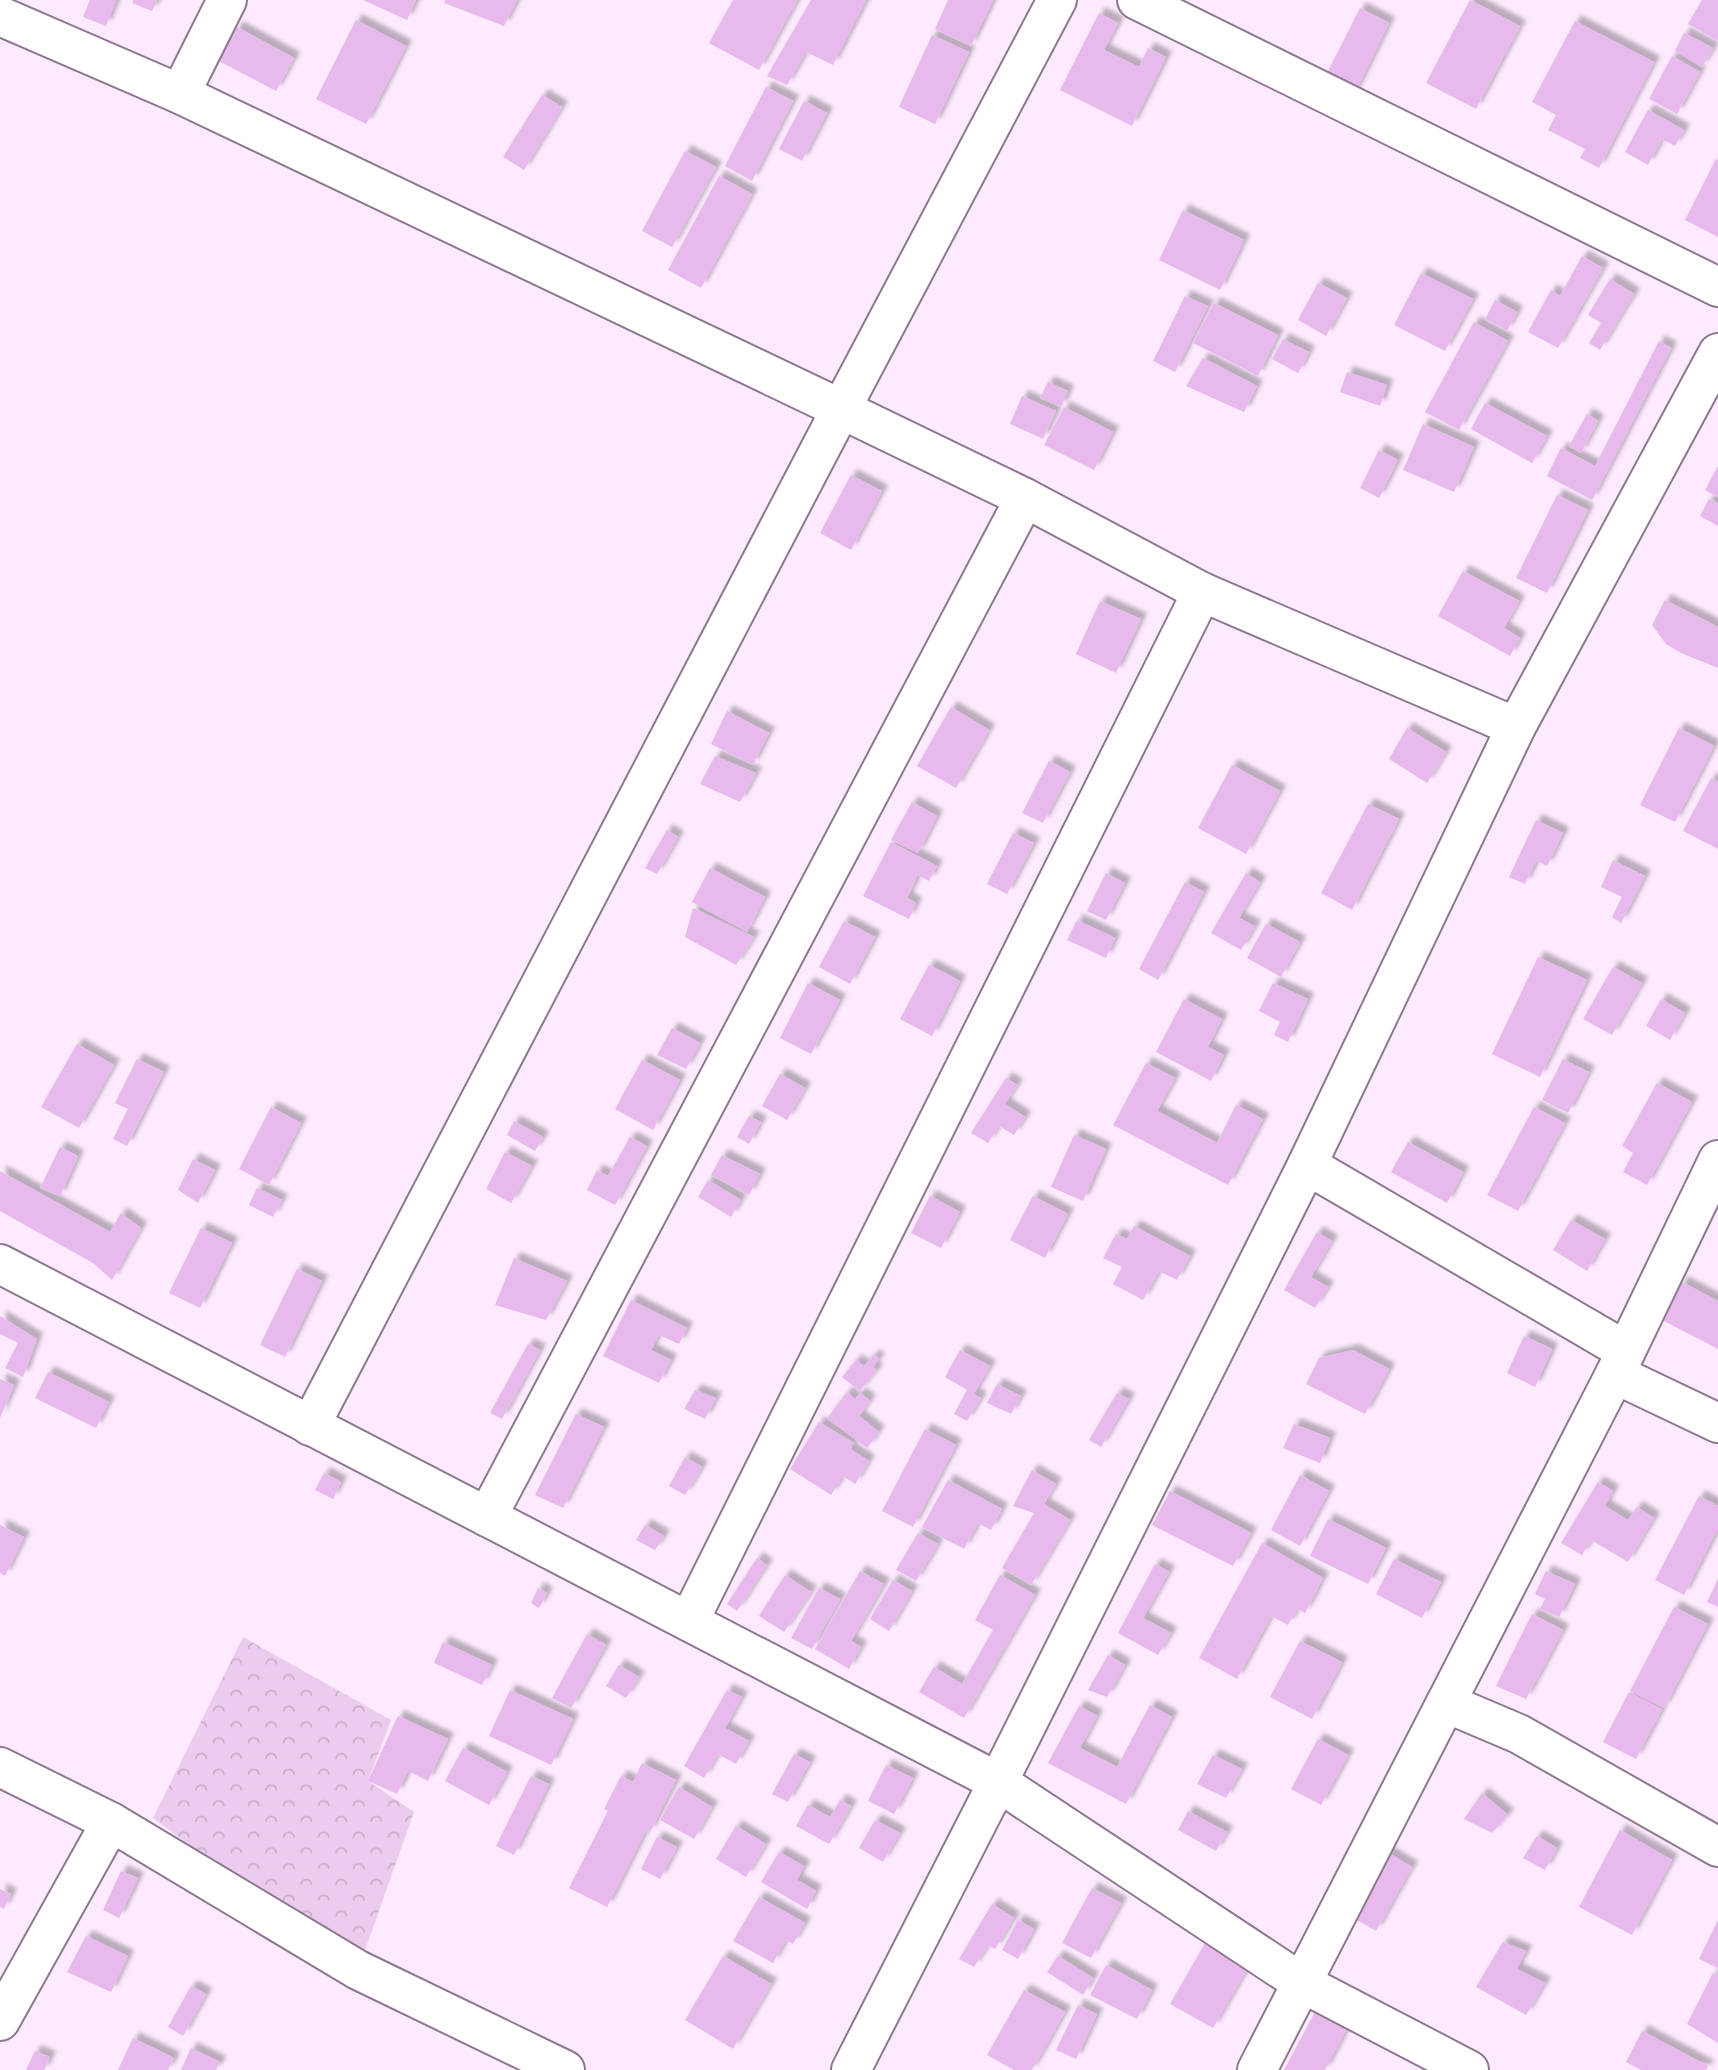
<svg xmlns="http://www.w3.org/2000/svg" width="1718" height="2070" viewBox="0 0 1718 2070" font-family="'Alegreya Sans',sans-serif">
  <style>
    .park { fill: url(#park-crowns) }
    .building { fill: #e7b9ec; filter: url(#shadow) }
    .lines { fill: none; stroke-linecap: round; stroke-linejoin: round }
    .minor-casing { stroke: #8d788f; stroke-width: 42 }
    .minor { stroke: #fff; stroke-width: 38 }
  </style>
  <defs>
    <pattern id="park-crowns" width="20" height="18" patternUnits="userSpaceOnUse" patternTransform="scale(1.75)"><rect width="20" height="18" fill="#ebcbee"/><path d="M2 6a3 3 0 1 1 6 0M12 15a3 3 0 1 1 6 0" fill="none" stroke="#caaecc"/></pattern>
    <filter id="shadow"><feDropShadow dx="6" dy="-6" stdDeviation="2" flood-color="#0004"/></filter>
  </defs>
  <rect width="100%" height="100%" fill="#fdeafe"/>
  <path class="park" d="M243,1637L391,1720L368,1781L414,1812L358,1970L153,1818Z"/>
  <g class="building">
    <path d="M90,0H116L106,26L83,17Z"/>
    <path d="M133,0H157L152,11L132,3Z"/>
    <path d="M363,0H416L407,20Z"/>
    <path d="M445,0H517L504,26L444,3Z"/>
    <path d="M733,0H797L759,70L709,43Z"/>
    <path d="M811,0H866L833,65L806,52L787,85L767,76Z"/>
    <path d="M948,0H993L971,46L935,29Z"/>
    <path d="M1470,0L1520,26L1476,109L1426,83Z"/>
    <path d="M1702,0H1718V41L1688,24Z"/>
    <path d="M1360,8L1389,23L1354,94L1324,79Z"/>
    <path d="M1099,13L1118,23L1104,50L1139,67L1148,48L1166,57L1132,126L1060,90Z"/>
    <path d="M356,20L406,46L366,124L316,99Z"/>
    <path d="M1575,21L1654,62L1599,168L1580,158L1585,149L1548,130L1556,115L1532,102Z"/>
    <path d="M237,27L294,58L276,91L219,61Z"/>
    <path d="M1684,33L1713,48L1702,67L1675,51Z"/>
    <path d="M932,35L969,52L935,124L899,107Z"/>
    <path d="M1672,56L1700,72L1677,114L1649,99Z"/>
    <path d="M766,87L793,101L752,181L725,166Z"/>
    <path d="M542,95L562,107L524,170L503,157Z"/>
    <path d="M804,101L827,113L802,161L779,149Z"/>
    <path d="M1648,110L1684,130L1675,146L1662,139L1648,165L1625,152Z"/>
    <path d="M685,151L716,167L672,247L642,231Z"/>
    <path d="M1716,159L1718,161V237L1685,220Z"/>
    <path d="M719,176L752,194L701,288L668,270Z"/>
    <path d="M1183,210L1244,240L1220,290L1159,260Z"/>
    <path d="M1582,256L1603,268L1558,348L1528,332L1551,290L1560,296Z"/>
    <path d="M1421,273L1473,299L1445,351L1394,325Z"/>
    <path d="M1610,279L1634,294L1600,350L1589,343L1601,323L1588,315Z"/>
    <path d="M1318,283L1347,298L1326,336L1298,320Z"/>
    <path d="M1185,296L1208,306L1175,372L1153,361Z"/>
    <path d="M1495,300L1517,312L1507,331L1485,319Z"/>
    <path d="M1214,303L1278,335L1258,376L1193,343Z"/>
    <path d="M1474,322L1508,341L1459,430L1425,412Z"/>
    <path d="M1283,339L1309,352L1298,373L1272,359Z"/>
    <path d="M1659,341L1671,348L1592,500L1547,476L1561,448L1595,466Z"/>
    <path d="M1203,358L1257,386L1244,412L1186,386Z"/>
    <path d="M1347,372L1387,385L1380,406L1340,392Z"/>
    <path d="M1048,382L1068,391L1061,407L1040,398Z"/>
    <path d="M1022,396L1056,411L1043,439L1010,424Z"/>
    <path d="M1485,403L1547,436L1532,463L1471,429Z"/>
    <path d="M1064,407L1113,432L1094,470L1044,445Z"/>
    <path d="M1587,414L1598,421L1581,453L1569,446Z"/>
    <path d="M1423,424L1474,447L1454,492L1403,470Z"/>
    <path d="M1379,450L1398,460L1379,498L1360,488Z"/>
    <path d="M1718,466V497L1705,490Z"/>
    <path d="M851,475L882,491L851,550L820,533Z"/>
    <path d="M1557,495L1588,510L1547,593L1516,578Z"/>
    <path d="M1709,499L1718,503V526L1700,516Z"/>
    <path d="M1463,571L1519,601L1504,628L1520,638L1510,656L1438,616Z"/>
    <path d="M1665,600L1718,627V668L1681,653L1666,644L1652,625Z"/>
    <path d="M1100,601L1141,619L1116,673L1076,654Z"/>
    <path d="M951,707L989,730L956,788L917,766Z"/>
    <path d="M727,711L769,733L753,765L711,744Z"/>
    <path d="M1407,728L1446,752L1427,783L1389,759Z"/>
    <path d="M1679,728L1714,746L1675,822L1640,805Z"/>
    <path d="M715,756L756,773L740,802L700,784Z"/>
    <path d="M1049,761L1070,772L1043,823L1022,813Z"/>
    <path d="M1232,765L1280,791L1246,854L1198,828Z"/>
    <path d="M1711,778L1718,782V849L1683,831Z"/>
    <path d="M912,802L937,816L918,853L891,840Z"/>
    <path d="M1368,804L1399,819L1352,910L1321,893Z"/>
    <path d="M1536,820L1563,833L1547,866L1536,861L1525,884L1509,877Z"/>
    <path d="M667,830L678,837L657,874L645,868Z"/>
    <path d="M1013,833L1034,843L1007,894L987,884Z"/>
    <path d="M891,842L937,866L929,881L918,875L907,898L916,903L909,919L863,896Z"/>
    <path d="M1613,860L1645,876L1621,923L1612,917L1622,897L1601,887Z"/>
    <path d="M710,868L765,897L747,932L692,902Z"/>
    <path d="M1106,873L1125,883L1106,920L1087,911Z"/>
    <path d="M1246,873L1260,882L1239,918L1255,926L1241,950L1211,933Z"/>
    <path d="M1185,882L1204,892L1158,980L1139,969Z"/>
    <path d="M693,908L754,937L736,965L685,937Z"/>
    <path d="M1077,920L1115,938L1106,958L1067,940Z"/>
    <path d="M844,921L875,937L850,984L819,967Z"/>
    <path d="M1266,924L1300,942L1281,977L1247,958Z"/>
    <path d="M1538,957L1587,980L1540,1077L1492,1054Z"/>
    <path d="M929,965L960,981L932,1036L900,1019Z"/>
    <path d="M1613,967L1642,983L1612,1035L1583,1019Z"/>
    <path d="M808,983L840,1000L811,1054L780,1038Z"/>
    <path d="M1273,983L1308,999L1288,1042L1274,1035L1280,1022L1259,1011Z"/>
    <path d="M1184,999L1222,1019L1208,1047L1224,1055L1211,1081L1156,1052Z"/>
    <path d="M1661,999L1685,1013L1670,1040L1646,1026Z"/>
    <path d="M672,1028L700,1043L686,1069L657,1055Z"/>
    <path d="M77,1044L114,1065L79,1128L41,1107Z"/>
    <path d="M137,1059L164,1072L127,1146L113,1139L128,1109L115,1103Z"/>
    <path d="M1563,1059L1589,1072L1568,1113L1542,1100Z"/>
    <path d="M642,1060L680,1080L653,1130L615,1109Z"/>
    <path d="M1146,1063L1175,1078L1157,1111L1217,1143L1236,1105L1263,1119L1228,1185L1113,1125Z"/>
    <path d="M780,1074L805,1088L787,1120L762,1106Z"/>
    <path d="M1006,1078L1017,1085L1005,1104L1025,1117L1014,1135L999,1126L988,1143L971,1133Z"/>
    <path d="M1657,1083L1692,1102L1647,1185L1623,1172L1633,1153L1622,1146Z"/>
    <path d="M271,1107L301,1123L269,1185L239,1169Z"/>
    <path d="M1534,1107L1565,1123L1518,1211L1487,1195Z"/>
    <path d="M749,1116L761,1122L749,1144L737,1137Z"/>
    <path d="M514,1121L543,1137L535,1151L507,1135Z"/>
    <path d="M1074,1135L1106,1149L1083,1201L1051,1187Z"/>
    <path d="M630,1137L647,1146L615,1205L587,1190L597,1170L608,1176Z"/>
    <path d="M1408,1142L1463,1172L1447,1203L1391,1172Z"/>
    <path d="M60,1147L78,1156L60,1196L40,1188Z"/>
    <path d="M505,1152L532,1166L511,1203L486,1189Z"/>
    <path d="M722,1155L760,1174L749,1195L711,1175Z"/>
    <path d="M193,1159L215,1170L198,1203L178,1190Z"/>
    <path d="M0,1171L110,1232L121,1213L141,1228L112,1280L93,1263L0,1211Z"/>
    <path d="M708,1180L741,1200L731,1217L698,1197Z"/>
    <path d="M257,1188L282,1200L273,1217L249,1205Z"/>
    <path d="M930,1196L960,1212L941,1248L911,1233Z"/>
    <path d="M1033,1196L1068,1214L1045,1258L1010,1240Z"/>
    <path d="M1571,1220L1605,1239L1587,1271L1553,1250Z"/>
    <path d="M1134,1226L1190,1256L1177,1280L1159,1271L1143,1300L1113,1284L1122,1267L1103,1258L1116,1234L1127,1239Z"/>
    <path d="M201,1228L232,1243L200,1308L169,1293Z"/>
    <path d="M1317,1232L1332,1241L1311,1277L1328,1287L1315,1308L1284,1290Z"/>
    <path d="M514,1258L567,1281L546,1320L495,1305Z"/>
    <path d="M297,1269L322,1281L285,1357L260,1345Z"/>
    <path d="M1682,1282L1718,1301V1349L1662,1320Z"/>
    <path d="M631,1300L687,1328L679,1344L659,1335L651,1350L671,1360L659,1383L603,1356Z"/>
    <path d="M0,1316L37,1339L23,1377L5,1368L18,1343L0,1334Z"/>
    <path d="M1524,1336L1552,1349L1535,1387L1507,1373Z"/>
    <path d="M528,1344L540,1350L502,1419L490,1413Z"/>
    <path d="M960,1350L990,1366L974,1394L981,1398L967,1421L954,1414L967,1390L945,1377Z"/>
    <path d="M1353,1350L1389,1369L1365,1414L1306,1384L1319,1358Z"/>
    <path d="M874,1355L879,1359L873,1367L877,1370L860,1391L842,1377L856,1360L864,1366Z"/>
    <path d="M48,1372L109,1402L96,1428L35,1398Z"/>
    <path d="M0,1379L14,1385L0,1418Z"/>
    <path d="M997,1384L1021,1396L1011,1414L987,1403Z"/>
    <path d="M695,1390L716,1398L705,1419L684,1409Z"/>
    <path d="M847,1392L855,1399L860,1393L870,1401L859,1416L879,1432L867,1448L827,1418Z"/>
    <path d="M1117,1393L1129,1399L1101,1447L1089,1440Z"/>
    <path d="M576,1414L604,1427L563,1508L535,1495Z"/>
    <path d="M819,1422L854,1443L850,1449L869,1461L855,1484L843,1476L831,1495L790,1469Z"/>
    <path d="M1294,1424L1330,1438L1320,1463L1283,1448Z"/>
    <path d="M925,1429L956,1445L913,1527L882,1511Z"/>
    <path d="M685,1457L702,1467L685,1495L669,1486Z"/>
    <path d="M1032,1470L1056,1484L1044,1504L1070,1520L1031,1585L1002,1568L1034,1513L1013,1506Z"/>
    <path d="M324,1473L341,1482L333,1499L315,1490Z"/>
    <path d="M1300,1475L1329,1491L1300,1546L1271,1530Z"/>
    <path d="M948,1480L1002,1509L991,1530L978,1523L964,1549L922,1527Z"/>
    <path d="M1598,1482L1613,1491L1605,1506L1628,1520L1637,1507L1654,1518L1628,1562L1591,1540L1582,1555L1561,1543Z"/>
    <path d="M1170,1491L1251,1533L1233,1566L1152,1525Z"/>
    <path d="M1699,1496L1718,1506V1528L1684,1595L1655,1580Z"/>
    <path d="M1328,1519L1386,1548L1368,1584L1310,1556Z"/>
    <path d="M0,1525L24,1537L5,1576L0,1573Z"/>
    <path d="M645,1525L664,1536L655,1550L636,1540Z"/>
    <path d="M918,1533L938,1544L916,1581L896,1570Z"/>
    <path d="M1262,1543L1323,1578L1305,1613L1297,1609L1288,1625L1271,1616L1237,1679L1199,1658Z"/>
    <path d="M757,1558L767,1565L737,1611L727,1604Z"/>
    <path d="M1394,1559L1441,1582L1422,1618L1376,1594Z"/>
    <path d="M1155,1564L1169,1572L1143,1618L1171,1633L1158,1655L1118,1633Z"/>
    <path d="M860,1571L884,1584L851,1641L861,1647L849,1669L815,1649Z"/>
    <path d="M1546,1571L1575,1584L1559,1617L1540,1609L1545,1599L1535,1594Z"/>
    <path d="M785,1575L811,1592L784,1632L759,1616Z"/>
    <path d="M1000,1575L1035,1595L964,1718L919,1692L934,1667L962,1684L993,1630L975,1620Z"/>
    <path d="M1718,1579V1607L1707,1602Z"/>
    <path d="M893,1580L912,1591L889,1631L870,1619Z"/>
    <path d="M538,1588L547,1593L539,1608L531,1603Z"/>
    <path d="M819,1588L840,1599L812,1649L791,1638Z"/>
    <path d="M1674,1607L1708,1624L1664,1708L1630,1691Z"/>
    <path d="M1532,1614L1563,1630L1526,1699L1496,1686Z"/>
    <path d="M587,1634L606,1645L571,1708L552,1698Z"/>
    <path d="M1300,1641L1342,1662L1312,1719L1270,1697Z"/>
    <path d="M443,1642L492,1665L482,1685L434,1663Z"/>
    <path d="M1108,1655L1125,1665L1107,1697L1088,1690Z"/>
    <path d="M619,1665L639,1677L626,1698L606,1686Z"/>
    <path d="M510,1690L573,1719L551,1765L489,1736Z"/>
    <path d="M727,1690L742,1697L725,1728L749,1741L736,1764L718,1754L704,1778L684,1766Z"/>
    <path d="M1629,1692L1662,1709L1636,1759L1603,1742Z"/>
    <path d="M1150,1705L1172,1717L1126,1804L1048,1763L1079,1706L1097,1716L1080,1748L1117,1767Z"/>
    <path d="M398,1716L448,1739L428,1781L408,1771L397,1794L368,1781Z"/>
    <path d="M1318,1739L1348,1755L1321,1805L1291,1789Z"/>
    <path d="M463,1748L507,1772L489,1805L445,1781Z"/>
    <path d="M794,1754L810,1762L788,1802L772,1794Z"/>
    <path d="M1213,1755L1242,1769L1226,1798L1197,1784Z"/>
    <path d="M642,1763L676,1780L650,1832L646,1830L607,1907L569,1888L608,1811L604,1809L621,1776L633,1782Z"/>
    <path d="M886,1765L913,1778L894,1814L868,1801Z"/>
    <path d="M531,1776L549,1784L514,1855L496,1846Z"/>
    <path d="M679,1787L712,1807L694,1839L660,1820Z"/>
    <path d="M1482,1793L1508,1815L1492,1833L1464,1819Z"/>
    <path d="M840,1800L851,1806L829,1844L796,1826L808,1805L830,1817Z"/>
    <path d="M1188,1811L1227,1832L1216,1851L1178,1830Z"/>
    <path d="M875,1820L900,1833L883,1862L859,1848Z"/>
    <path d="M736,1826L766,1844L746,1877L716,1859Z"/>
    <path d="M1620,1830L1672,1860L1632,1935L1579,1907Z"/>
    <path d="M1537,1836L1557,1848L1545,1870L1523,1858Z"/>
    <path d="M657,1837L677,1847L660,1879L641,1869Z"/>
    <path d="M779,1852L804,1866L797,1880L816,1891L807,1909L761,1882Z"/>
    <path d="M1387,1852L1412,1867L1376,1931L1350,1916Z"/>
    <path d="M121,1871L138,1878L119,1918L103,1910Z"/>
    <path d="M1092,1888L1121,1903L1091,1958L1062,1943Z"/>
    <path d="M0,1889L11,1894L4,1909L0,1907Z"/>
    <path d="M759,1897L805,1923L793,1944L786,1940L773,1963L733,1941Z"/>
    <path d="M992,1904L1014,1918L995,1949L988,1945L974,1967L959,1959Z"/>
    <path d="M1018,1920L1034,1929L1018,1959L1002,1950Z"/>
    <path d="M1718,1920V1968L1699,1959Z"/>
    <path d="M86,1936L128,1956L111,1992L67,1972Z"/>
    <path d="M1208,1938L1250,1963L1213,2028L1170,2004Z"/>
    <path d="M1503,1942L1526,1951L1517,1969L1545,1983L1526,2015L1476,1987Z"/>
    <path d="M723,1956L771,1984L733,2049L685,2020Z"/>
    <path d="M1058,1956L1093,1978L1083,1995L1047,1972Z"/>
    <path d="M1106,1965L1152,1990L1137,2019L1090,1995Z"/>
    <path d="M1713,1973L1718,1975V2043L1687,2024Z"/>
    <path d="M191,1986L206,1994L183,2036L168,2027Z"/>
    <path d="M1024,1990L1065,2012L1032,2070H1014L987,2055Z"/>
    <path d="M1323,1997L1347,2028L1325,2070H1284Z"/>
    <path d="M1078,2005L1097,2014L1076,2059L1056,2050Z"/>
    <path d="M1642,2031L1708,2066L1706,2070H1641L1626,2062Z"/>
    <path d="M133,2038L174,2058L168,2070H118Z"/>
    <path d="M191,2048L220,2062L216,2070H181Z"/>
    <path d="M35,2051L50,2057L44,2070H26Z"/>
  </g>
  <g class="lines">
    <defs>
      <g id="minor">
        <path d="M1137,0L1718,287"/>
        <path d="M0,16L180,94L841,409L1025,498L1202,592L1516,727"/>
        <path d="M180,94L227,0"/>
        <path d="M1307,1165L1626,1351"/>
        <path d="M0,1264L998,1782L1302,1983L1469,2070"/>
        <path d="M1615,1374L1718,1423"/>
        <path d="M310,1426L841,409L1057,0"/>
        <path d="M487,1517L1025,498"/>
        <path d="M689,1621L1202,592"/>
        <path d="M1446,1703L1519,1734L1718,1847"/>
        <path d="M0,1767L111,1822L358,1970L565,2070"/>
        <path d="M0,2021L111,1822"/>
        <path d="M851,2070L998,1782L1307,1165L1516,727L1718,353"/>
        <path d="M1257,2070L1615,1374L1718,1160"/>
      </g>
    </defs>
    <use href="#minor" class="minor-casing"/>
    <use href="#minor" class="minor"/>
  </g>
</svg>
